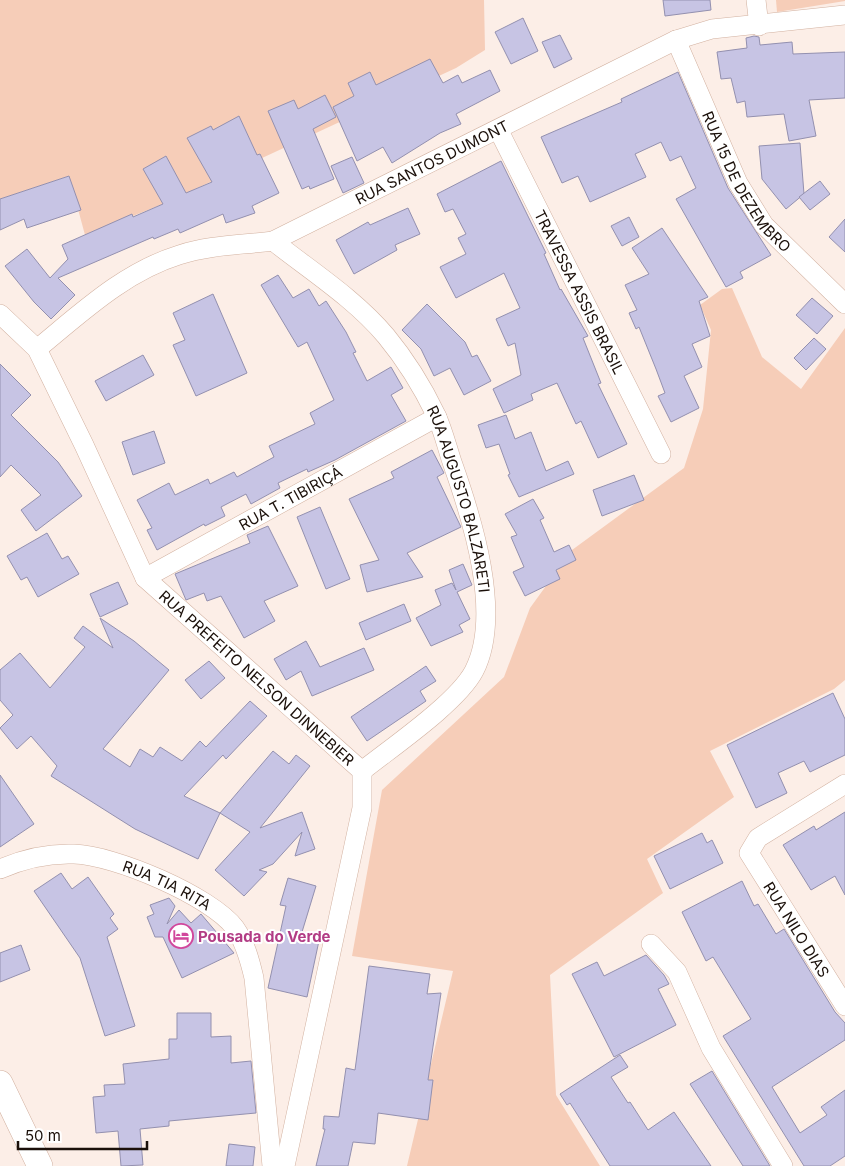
<svg xmlns="http://www.w3.org/2000/svg" width="845" height="1166" viewBox="0 0 845 1166" font-family="Inter,sans-serif">
  <style>
    .green { fill: #f6cdb8 }
    .building { fill: #c7c4e4; stroke: #9390af }
    .lines { fill: none; stroke-linecap: round; stroke-linejoin: round }
    .minor-casing { stroke: #d2b1a0; stroke-width: 20 }
    .major-casing { stroke: #d2b1a0; stroke-width: 26 }
    .minor { stroke: #fff; stroke-width: 19 }
    .major { stroke: #fff; stroke-width: 25 }
    .labels { text-anchor: middle; dominant-baseline: central; stroke-width: 4; stroke-linejoin: round; paint-order: stroke }
    .street-label { font-size: 15px; fill: #1b100a; stroke: #fff }
    .hotel-label { font-size: 15px; font-weight: bold; fill: #b23c85; stroke: #fff; text-anchor: start }
  </style>
  <rect width="100%" height="100%" fill="#fceee7"/>
  <g class="green">
    <path d="M0,0H484L485,50L456,68L163,204L85,235L69,176L0,199Z"/>
    <path d="M776,0H845V1L777,12Z"/>
    <path d="M732,288L762,357L801,389L845,328V680L834,689L710,751L734,797L647,859L663,893L550,975L556,1095L600,1166H407L453,971L352,956L382,790L504,677L530,608L572,550L684,468L703,409L711,330L700,305L722,289Z"/>
  </g>
  <g class="building">
    <path d="M663,0H710L711,10L665,16Z"/>
    <path d="M523,18L538,51L511,64L495,32Z"/>
    <path d="M560,35L572,59L554,68L542,42Z"/>
    <path d="M754,36L759,37L760,45L792,42L793,54L845,52V98L809,100L816,136L789,141L784,114L747,117L745,101L737,103L731,78L721,79L717,52L747,48L746,38Z"/>
    <path d="M430,59L443,83L458,75L462,83L490,70L500,91L456,114L461,124L440,133L392,163L383,147L357,161L333,107L354,96L348,83L370,72L376,85Z"/>
    <path d="M678,72L728,188L771,255L740,272L743,278L726,287L676,199L696,188L681,156L670,161L661,142L635,154L646,177L590,202L578,176L562,183L541,137L622,102L621,99Z"/>
    <path d="M325,95L336,117L313,129L334,179L310,189L309,186L302,189L268,111L294,100L298,109Z"/>
    <path d="M239,116L257,155L260,154L279,193L252,206L255,213L226,223L223,214L180,233L178,229L154,239L153,237L58,278L75,295L51,319L34,302L5,266L27,249L50,278L68,259L62,245L132,214L133,217L163,204L143,169L166,156L186,193L212,182L187,138L211,126L213,130Z"/>
    <path d="M800,143L804,194L786,209L762,179L759,146Z"/>
    <path d="M352,157L364,183L343,193L331,166Z"/>
    <path d="M501,161L546,253L544,254L560,290L561,289L588,336L583,338L601,383L598,384L627,444L598,458L581,421L576,424L557,383L531,394L533,400L504,413L493,389L521,375L515,343L508,346L496,319L520,308L504,273L456,298L440,267L466,254L458,238L466,234L453,209L445,212L437,194Z"/>
    <path d="M69,176L81,210L27,228L24,219L0,230V199Z"/>
    <path d="M820,181L830,194L810,210L799,197Z"/>
    <path d="M408,208L420,234L395,245L397,250L354,274L336,240L368,222L370,225Z"/>
    <path d="M629,217L639,237L622,246L611,226Z"/>
    <path d="M845,219V252L829,237Z"/>
    <path d="M662,228L708,297L699,301L710,336L692,344L702,367L684,376L699,408L671,422L658,396L665,393L656,369L639,327L636,329L629,313L637,310L625,285L649,274L632,248Z"/>
    <path d="M278,275L293,298L309,289L319,306L326,301L346,332L356,352L353,353L367,381L391,367L403,388L391,395L406,421L335,460L308,472L307,469L278,483L280,488L251,504L246,494L221,507L225,516L205,526L204,524L157,550L147,530L152,528L137,500L169,483L175,495L208,479L210,484L234,472L237,477L274,457L269,446L315,424L310,413L334,400L307,342L298,347L261,285Z"/>
    <path d="M213,294L247,373L196,396L173,345L185,340L173,313Z"/>
    <path d="M812,298L833,316L817,334L796,315Z"/>
    <path d="M427,304L465,342L472,357L477,355L491,381L464,395L450,368L434,376L421,349L402,330Z"/>
    <path d="M814,338L826,349L806,370L794,358Z"/>
    <path d="M143,355L154,375L106,401L95,381Z"/>
    <path d="M0,364L31,395L11,415L58,462L82,496L36,531L21,510L41,495L11,465L0,477Z"/>
    <path d="M506,415L515,439L531,432L546,471L568,461L574,474L519,497L508,475L510,474L499,444L486,448L478,425Z"/>
    <path d="M154,431L165,463L133,475L122,442Z"/>
    <path d="M432,450L444,473L437,477L461,527L407,553L423,577L367,592L360,565L379,560L349,499L394,478L391,472Z"/>
    <path d="M634,475L644,500L602,516L593,490Z"/>
    <path d="M533,499L544,518L540,520L554,552L569,545L576,560L556,570L560,579L525,596L513,572L524,567L511,537L517,535L505,514Z"/>
    <path d="M320,507L350,579L326,589L297,517Z"/>
    <path d="M268,526L298,586L264,601L275,621L244,638L221,596L207,601L204,593L186,600L175,574L250,543L247,535Z"/>
    <path d="M47,533L62,559L68,556L79,574L38,597L27,577L21,580L7,556Z"/>
    <path d="M463,564L472,585L457,592L470,619L459,625L463,632L431,646L416,618L441,605L435,590L452,583L456,590L449,570Z"/>
    <path d="M118,582L128,604L100,617L90,594Z"/>
    <path d="M404,604L411,621L366,640L359,623Z"/>
    <path d="M100,618L134,641L169,670L103,749L130,767L140,749L153,757L160,747L182,761L200,741L206,747L250,701L267,716L226,759L223,755L184,796L220,813L198,859L135,829L51,776L57,766L31,736L17,749L0,728L13,715L0,700V670L20,653L50,688L85,647L74,638L83,626L113,648Z"/>
    <path d="M306,641L320,667L364,648L374,670L312,696L301,671L286,680L274,659Z"/>
    <path d="M209,661L225,678L201,699L185,680Z"/>
    <path d="M426,666L436,681L420,691L426,701L367,741L351,717Z"/>
    <path d="M833,693L845,719V755L810,772L804,761L778,773L787,793L756,808L727,745Z"/>
    <path d="M273,751L289,764L296,755L310,766L260,828L302,812L315,849L295,856L302,832L273,864L259,870L267,872L244,896L215,870L250,832L220,813Z"/>
    <path d="M0,775L34,824L0,847Z"/>
    <path d="M845,812V895L835,876L811,890L783,845L814,826L816,830Z"/>
    <path d="M702,833L707,843L712,840L723,863L670,889L654,856Z"/>
    <path d="M61,873L72,889L88,877L114,914L110,918L118,929L107,937L135,1026L105,1036L80,958L34,891Z"/>
    <path d="M288,878L316,886L302,932L320,936L307,997L268,988L286,906L280,905Z"/>
    <path d="M742,881L754,906L758,904L776,934L784,929L835,1012L845,1023V1040L772,1087L800,1133L827,1115L821,1107L845,1090V1156L830,1166H804L723,1036L751,1019L713,957L706,961L682,912Z"/>
    <path d="M169,898L175,906L167,924L179,910L191,923L201,914L234,953L182,978L163,937H155L147,917L154,914L150,905Z"/>
    <path d="M21,945L30,970L0,982V953Z"/>
    <path d="M646,955L664,975L669,984L658,989L676,1025L614,1057L572,974L597,962L604,976Z"/>
    <path d="M369,966L430,974L427,994L441,993L428,1080H433L428,1120L378,1113L375,1144L353,1142L348,1166H316L325,1129H323L324,1116L339,1117L346,1068L355,1070Z"/>
    <path d="M177,1013H211V1037L231,1036V1063L251,1061L256,1113L169,1121V1126L140,1129L143,1165L121,1166L118,1131L96,1133L93,1097L105,1096L104,1085L125,1084L123,1064L169,1059V1039H177Z"/>
    <path d="M620,1055L628,1067L611,1077L628,1103L630,1102L648,1130L674,1112L711,1166H610L570,1103L567,1105L560,1094Z"/>
    <path d="M712,1071L770,1166H743L690,1084Z"/>
    <path d="M229,1144L255,1147L253,1166H226Z"/>
  </g>
  <g class="lines">
    <defs>
      <g id="minor">
        <path d="M756,0L759,26"/>
        <path id="s1" d="M676,40L738,183L764,225L845,304"/>
        <path id="s2" d="M499,131L661,454"/>
        <path id="s3" d="M273,241C311,271 355,299 386,336C405,359 423,388 436,415C443,430 447,447 452,462C472,518 503,615 474,671C457,703 392,747 362,771"/>
        <path id="s4" d="M0,314L37,349L84,445L145,578L362,771V808L285,1166"/>
        <path id="s5" d="M37,349C81,313 124,272 179,255C209,245 242,245 273,241L676,40L712,29L845,15"/>
        <path id="s6" d="M145,578L437,417"/>
        <path id="s7" d="M845,784L758,838L749,853L845,1006"/>
        <path id="s8" d="M0,869C23,859 49,853 74,854C114,855 211,896 235,928C245,942 250,961 254,978L272,1166"/>
        <path d="M651,944L677,972L711,1048L783,1166"/>
      </g>
      <path id="major" d="M0,1083L40,1166"/>
    </defs>
    <use href="#minor" class="minor-casing"/>
    <use href="#major" class="major-casing"/>
    <use href="#minor" class="minor"/>
    <use href="#major" class="major"/>
  </g>
  <defs>
    <symbol id="hotel-ring" viewBox="-11 -11 22 22"><circle r="9.5" fill="#fff" stroke="#d1479c" stroke-width="1.5"/><path d="M-6-4.5h1.5V1H6V5H4.5V3h-9V5H-6ZM-4 0a1.8 1.8 0 1 1 3.6 0ZM.5 0V-2.5h3Q6-2.5 6 0Z" fill="#d1479c"/></symbol>
  </defs>
  <g fill-rule="evenodd">
    <use href="#hotel-ring" x="167" y="922" width="28" height="28"/>
  </g>
  <g class="labels">
    <g class="street-label">
      <text stroke="none"><textPath href="#s5" startOffset="444">RUA SANTOS DUMONT</textPath></text>
      <text stroke="none"><textPath href="#s1" startOffset="159">RUA 15 DE DEZEMBRO</textPath></text>
      <text stroke="none"><textPath href="#s2" startOffset="180">TRAVESSA ASSIS BRASIL</textPath></text>
      <text stroke="none"><textPath href="#s6" startOffset="166">RUA T. TIBIRIÇÁ</textPath></text>
      <text stroke="none"><textPath href="#s3" startOffset="329">RUA AUGUSTO BALZARETI</textPath></text>
      <text stroke="none"><textPath href="#s4" startOffset="454">RUA PREFEITO NELSON DINNEBIER</textPath></text>
      <text stroke="none"><textPath href="#s8" startOffset="175">RUA TIA RITA</textPath></text>
      <text stroke="none"><textPath href="#s7" startOffset="210">RUA NILO DIAS</textPath></text>
    </g>
    <g class="hotel-label">
      <text x="198" y="936">Pousada do Verde</text>
    </g>
  </g>
  <path d="M18 1141v8h129v-8" fill="none" stroke="#1b100a" stroke-width="2.5"/>
  <text x="25" y="1141" font-size="15" fill="#1b100a" stroke="#ffffff" stroke-width="4" paint-order="stroke">50 m</text>
</svg>
